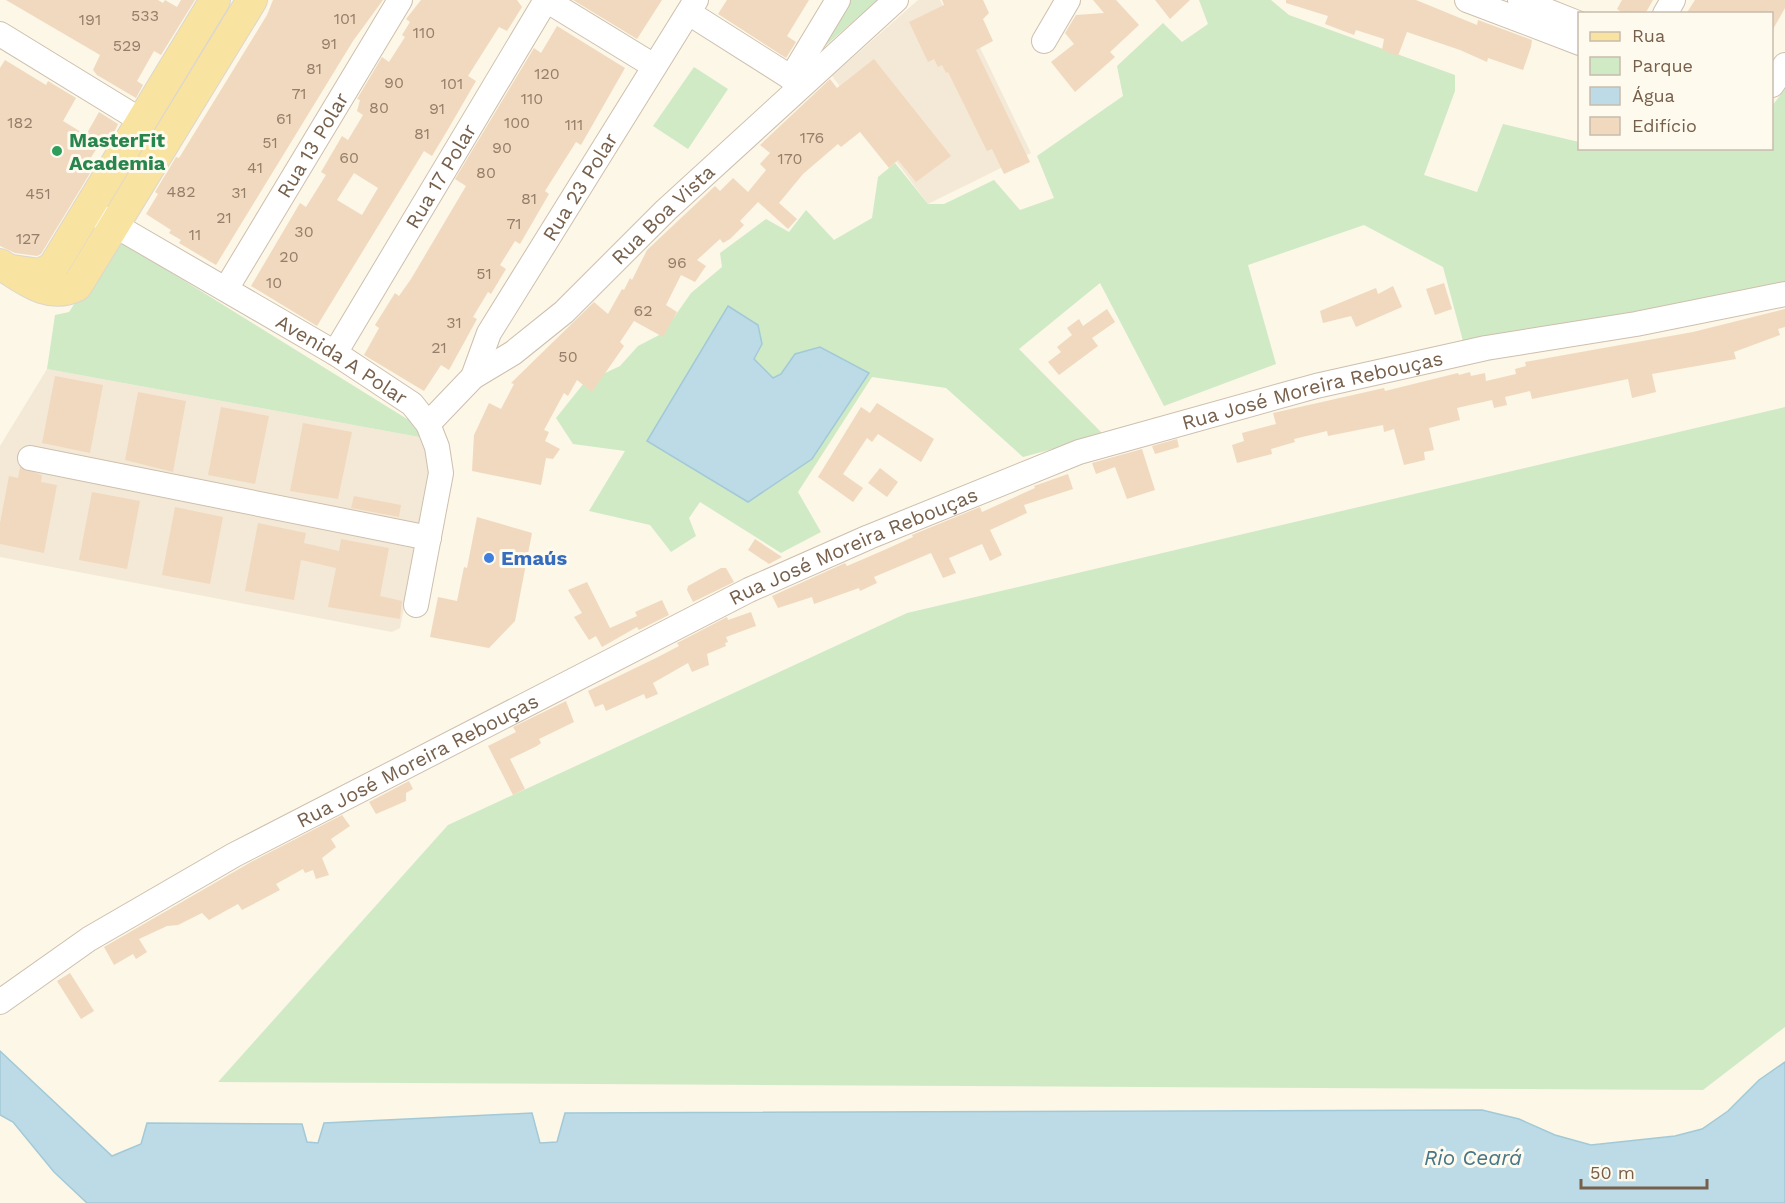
<svg xmlns="http://www.w3.org/2000/svg" width="1785" height="1203" viewBox="0 0 1785 1203" font-family="'Work Sans',sans-serif">
  <style>
    .residential { fill: #f4e9d6 }
    .green { fill: #d0eac6 }
    .water { fill: #bcdbe6; stroke: #a2c9d8; stroke-width: 1.5 }
    .building { fill: #f1d9bf; fill-rule: evenodd }
    .lines { fill: none; stroke-linecap: round; stroke-linejoin: round }
    .minor-casing { stroke: #cebfae; stroke-width: 26 }
    .major-casing { stroke: #dbd6d0; stroke-width: 32 }
    .minor { stroke: #fff; stroke-width: 24 }
    .major { stroke: #f9e3a1; stroke-width: 30 }
    .leisure-dot { fill: #2e9e5b; stroke: #fffaee; stroke-width: 2 }
    .shop-dot { fill: #3f7fe0; stroke: #fffaee; stroke-width: 2 }
    .labels { text-anchor: middle; dominant-baseline: central; stroke-width: 6; stroke-linejoin: round; paint-order: stroke }
    .number-label { font-size: 16px; fill: #957e69 }
    .leisure-label { font-size: 20px; font-weight: bold; fill: #27864d; stroke: #fffaee; text-anchor: start }
    .street-label { font-size: 20px; fill: #76604c; stroke: #fffaee }
    .shop-label { font-size: 20px; font-weight: bold; fill: #366cbe; stroke: #fffaee; text-anchor: start }
    .water-label { font-size: 21px; font-style: italic; fill: #457689; stroke: #fffaee }
  </style>
  <rect width="100%" height="100%" fill="#fcf7e7"/>
  <g class="residential">
    <path d="M918,0H940L956,31L970,27L1031,153L928,204L832,76Z"/>
    <path d="M47,369L419,437L429,460L428,488L400,628L392,632L0,557V446Z"/>
  </g>
  <g class="green">
    <path d="M844,0H878L810,59Z"/>
    <path d="M1199,0H1271L1289,15L1455,75V91L1424,175L1477,192L1503,124L1579,142L1580,148H1772V106L1785,89V282L1649,317L1463,341L1443,267L1364,225L1248,265L1276,364L1164,406L1100,283L1019,349L1104,435L1023,457L946,388L872,377L798,492L821,532L781,553L700,502L689,518L696,536L671,552L650,525L589,511L625,451L573,444L556,418L584,383L620,366L638,346L663,333L691,293L722,267L720,253L766,219L789,232L806,210L834,240L872,218L878,177L895,163L928,204H944L994,180L1020,210L1054,198L1037,156L1123,96L1117,66L1163,23L1182,42L1208,24Z"/>
    <path d="M694,67L728,89L688,149L653,126Z"/>
    <path d="M117,239L420,427L419,437L47,369L55,315L69,312Z"/>
    <path d="M1785,407V1027L1703,1090L218,1082L448,825L907,613Z"/>
  </g>
  <g class="water">
    <path d="M728,306L758,325L762,344L754,359L773,378L781,374L795,354L820,347L869,373L812,459L748,502L647,441Z"/>
    <path d="M0,1051L112,1156L141,1144L147,1123L302,1124L307,1142L318,1143L324,1123L532,1113L540,1143L557,1142L565,1113L1482,1110L1519,1119L1555,1135L1591,1145L1675,1136L1702,1129L1728,1111L1759,1080L1785,1062V1203H87L54,1172L13,1122L0,1115Z"/>
  </g>
  <g class="building">
    <path d="M6,0H158L163,3L165,0L177,7L181,0H195L161,55L154,51L137,81L143,85L136,98L97,75L93,70L100,55Z"/>
    <path d="M273,0H383L353,41L216,265L179,243L181,240L169,233L171,230L146,214L158,194L155,192L176,157L179,158L267,15Z"/>
    <path d="M421,0H517L522,7L507,31L499,27L468,76L476,81L447,131L432,156L424,151L317,326L251,286L300,203L306,207L326,175L321,172L342,136L348,140L363,115L357,111L360,100L357,99L382,57L389,62L405,37L402,35L410,22L406,19ZM354,173L378,188L362,215L337,200Z"/>
    <path d="M573,0H662L637,39Z"/>
    <path d="M727,0H809L787,36L796,42L786,58L718,14Z"/>
    <path d="M942,0H983L989,13L983,19L993,41L976,50L1030,162L1004,174L992,149L987,151L948,72L946,73L942,65L938,67L934,59L928,62L909,22L944,5Z"/>
    <path d="M1093,0H1116L1139,25L1110,52L1115,57L1075,92L1051,62L1074,44L1065,33L1076,15L1104,13Z"/>
    <path d="M1155,0H1190L1170,19Z"/>
    <path d="M1286,0H1416L1477,25L1478,20L1532,40L1531,47L1523,70L1488,58L1487,62L1460,50L1407,32L1398,56L1382,50L1384,39L1356,30L1354,35L1325,24L1328,16L1286,3Z"/>
    <path d="M1622,0H1653L1645,14H1624L1617,9Z"/>
    <path d="M1695,0H1785V8L1772,31V14H1686Z"/>
    <path d="M557,26L625,68L581,145L576,142L545,191L549,194L520,244L515,241L500,265L506,269L491,294L488,292L473,317L477,319L449,370L441,365L424,391L364,355L379,328L375,325L395,293L399,296L411,279L466,186L455,179L534,48L541,53Z"/>
    <path d="M874,59L951,156L916,182L898,160L889,168L860,132L841,147L838,144L803,174L779,203L797,219L788,229L758,202L740,221L744,225L730,239L723,243L720,239L697,260L706,266L695,282L681,275L666,305L677,312L663,337L634,321L620,342L624,346L592,392L577,380L568,396L564,393L544,430L549,432L545,441L560,449L553,459L546,458L541,485L472,471L474,435L489,403L501,409L514,384L511,383L594,302L608,314L622,289L624,290L630,278L632,280L647,250L715,186L720,191L733,178L748,192L766,170L760,164L770,153L760,145L830,79L837,88Z"/>
    <path d="M5,60L46,85L48,81L76,98L63,121L86,135L99,112L118,124L112,137L106,134L88,162L95,165L41,254L37,256L15,253L0,246V68Z"/>
    <path d="M1444,283L1452,309L1435,315L1426,289Z"/>
    <path d="M1393,286L1402,307L1356,327L1351,316L1323,323L1320,311L1376,288L1378,294Z"/>
    <path d="M1107,309L1115,322L1092,338L1098,346L1059,375L1048,362L1061,352L1057,347L1072,335L1067,328L1079,319L1083,326Z"/>
    <path d="M1785,309V327L1778,329L1780,335L1734,352L1736,359L1652,374L1656,392L1632,398L1628,379L1532,399L1530,391L1505,397L1507,405L1494,408L1492,400L1457,408L1460,420L1429,428L1434,450L1424,452L1425,460L1404,465L1394,429L1384,432L1383,425L1328,436L1327,431L1294,439L1295,442L1271,449L1272,454L1237,463L1232,445L1244,441L1242,433L1276,424L1273,413L1384,388L1385,391L1458,373L1459,375L1470,372L1471,376L1485,373L1486,381L1516,374L1515,369L1526,366L1525,362L1693,332Z"/>
    <path d="M55,376L103,385L90,453L42,443Z"/>
    <path d="M138,392L186,401L173,472L125,460Z"/>
    <path d="M877,403L934,439L921,462L878,434L872,442L867,438L843,474L863,488L853,502L818,477L861,407L870,413Z"/>
    <path d="M221,407L269,416L255,484L208,475Z"/>
    <path d="M303,423L352,432L338,499L290,491Z"/>
    <path d="M1177,439L1179,447L1155,454L1152,446Z"/>
    <path d="M1142,449L1155,490L1127,499L1115,467L1096,474L1092,463Z"/>
    <path d="M20,467L42,475L41,482L57,485L44,553L0,544V523L9,476L18,478Z"/>
    <path d="M880,468L898,482L887,497L868,483Z"/>
    <path d="M1068,474L1073,489L1024,505L1027,513L990,530L1002,555L990,561L982,544L949,558L956,573L943,578L931,553L874,577L877,583L860,591L859,588L814,604L812,597L778,608L772,596L845,563L847,566L882,551L913,537L912,535L980,507L982,512L1035,488L1034,486Z"/>
    <path d="M92,492L140,501L127,569L79,560Z"/>
    <path d="M354,496L401,505L399,517L351,508Z"/>
    <path d="M175,507L223,517L210,584L162,575Z"/>
    <path d="M477,517L532,533L515,621L489,648L430,637L438,597L457,601L464,567L467,568Z"/>
    <path d="M258,523L306,533L304,543L339,551L341,539L389,548L380,596L402,601L400,619L328,607L336,568L301,560L294,600L245,591Z"/>
    <path d="M755,539L782,557L769,564L748,550Z"/>
    <path d="M721,568H726L734,582L693,602L687,590L688,586Z"/>
    <path d="M587,582L610,628L637,616L635,612L662,600L669,615L639,630L637,627L602,647L596,636L589,640L574,617L582,613L568,590Z"/>
    <path d="M751,612L756,626L726,637L728,642L725,643L726,646L707,654L709,665L692,672L688,663L653,683L658,694L646,699L644,694L606,711L603,704L595,707L588,691L658,657L679,646L677,643L727,617L728,620Z"/>
    <path d="M566,701L574,722L539,739L541,743L537,746L510,759L525,789L513,795L488,746L516,732L513,727Z"/>
    <path d="M409,781L413,789L406,793V801L376,814L369,802Z"/>
    <path d="M342,815L350,826L331,839L336,847L322,858L329,875L316,879L313,870L305,873L303,869L276,884L280,890L242,910L238,904L209,920L202,913L178,925L167,926L139,939L147,952L136,959L133,954L114,965L104,947L251,862Z"/>
    <path d="M70,973L94,1011L81,1019L57,981Z"/>
  </g>
  <g class="lines">
    <defs>
      <g id="minor">
        <path d="M1467,0L1580,43"/>
        <path d="M1520,0L1580,24"/>
        <path d="M689,13L801,84"/>
        <path d="M1665,14L1673,0"/>
        <path d="M0,34L142,121"/>
        <path d="M1044,41L1068,0"/>
        <path d="M791,78L838,0"/>
        <path d="M1772,85L1785,65"/>
        <path id="s1" d="M99,216L335,353L412,404L428,424L437,447L441,473L416,605"/>
        <path id="s2" d="M226,289L400,0"/>
        <path id="s3" d="M335,353L546,0L654,66"/>
        <path id="s4" d="M473,377L489,333L696,0"/>
        <path id="s5" d="M428,424L473,377L513,353L564,312L666,210L896,0"/>
        <path d="M30,458L429,538"/>
        <path id="s6" d="M0,1002L89,939L234,855L749,590L869,537L1079,452L1316,386L1486,348L1636,324L1785,294"/>
      </g>
      <g id="major">
        <path d="M0,264C25,280 48,300 77,286L252,0"/>
        <path d="M12,270L40,274L53,267L215,0"/>
      </g>
    </defs>
    <use href="#minor" class="minor-casing"/>
    <use href="#major" class="major-casing"/>
    <use href="#minor" class="minor"/>
    <use href="#major" class="major"/>
  </g>
  <circle class="leisure-dot" cx="57" cy="151" r="6"/>
  <circle class="shop-dot" cx="489" cy="558" r="6"/>
  <g class="labels">
    <g class="number-label">
      <text x="145" y="15">533</text>
      <text x="345" y="18">101</text>
      <text x="90" y="19">191</text>
      <text x="424" y="32">110</text>
      <text x="329" y="43">91</text>
      <text x="127" y="45">529</text>
      <text x="314" y="68">81</text>
      <text x="547" y="73">120</text>
      <text x="394" y="82">90</text>
      <text x="452" y="83">101</text>
      <text x="299" y="93">71</text>
      <text x="532" y="98">110</text>
      <text x="379" y="107">80</text>
      <text x="437" y="108">91</text>
      <text x="284" y="118">61</text>
      <text x="20" y="122">182</text>
      <text x="517" y="122">100</text>
      <text x="574" y="124">111</text>
      <text x="422" y="133">81</text>
      <text x="812" y="137">176</text>
      <text x="270" y="142">51</text>
      <text x="502" y="147">90</text>
      <text x="349" y="157">60</text>
      <text x="790" y="158">170</text>
      <text x="255" y="167">41</text>
      <text x="486" y="172">80</text>
      <text x="181" y="191">482</text>
      <text x="239" y="192">31</text>
      <text x="38" y="193">451</text>
      <text x="529" y="198">81</text>
      <text x="224" y="217">21</text>
      <text x="514" y="223">71</text>
      <text x="304" y="231">30</text>
      <text x="195" y="234">11</text>
      <text x="28" y="238">127</text>
      <text x="289" y="256">20</text>
      <text x="677" y="262">96</text>
      <text x="484" y="273">51</text>
      <text x="274" y="282">10</text>
      <text x="643" y="310">62</text>
      <text x="454" y="322">31</text>
      <text x="439" y="347">21</text>
      <text x="568" y="356">50</text>
    </g>
    <g class="leisure-label">
      <text x="69" y="140">MasterFit<tspan x="69" dy="23">Academia</tspan></text>
    </g>
    <g class="street-label">
      <text stroke="none"><textPath href="#s2" startOffset="168">Rua 13 Polar</textPath></text>
      <text stroke="none"><textPath href="#s3" startOffset="206">Rua 17 Polar</textPath></text>
      <text stroke="none"><textPath href="#s4" startOffset="219">Rua 23 Polar</textPath></text>
      <text stroke="none"><textPath href="#s5" startOffset="316">Rua Boa Vista</textPath></text>
      <text stroke="none"><textPath href="#s1" startOffset="282">Avenida A Polar</textPath></text>
      <text stroke="none"><textPath href="#s6" startOffset="1455">Rua José Moreira Rebouças</textPath></text>
      <text stroke="none"><textPath href="#s6" startOffset="969">Rua José Moreira Rebouças</textPath></text>
      <text stroke="none"><textPath href="#s6" startOffset="483">Rua José Moreira Rebouças</textPath></text>
    </g>
    <g class="shop-label">
      <text x="501" y="558">Emaús</text>
    </g>
    <g class="water-label">
      <text x="1473" y="1157">Rio Ceará</text>
    </g>
  </g>
  <rect x="1578" y="12" width="195" height="138" fill="#fffaee" stroke="#c8bcad" stroke-width="1.5"/>
  <rect x="1590" y="32" width="30" height="9" fill="#f9e3a1" stroke="#c8bcad" stroke-width="1.5"/>
  <text x="1632" y="42" font-size="18" fill="#76604c">Rua</text>
  <rect x="1590" y="57" width="30" height="18" fill="#d0eac6" stroke="#c8bcad" stroke-width="1.5"/>
  <text x="1632" y="72" font-size="18" fill="#76604c">Parque</text>
  <rect x="1590" y="87" width="30" height="18" fill="#bcdbe6" stroke="#c8bcad" stroke-width="1.5"/>
  <text x="1632" y="102" font-size="18" fill="#76604c">Água</text>
  <rect x="1590" y="117" width="30" height="18" fill="#f1d9bf" stroke="#c8bcad" stroke-width="1.5"/>
  <text x="1632" y="132" font-size="18" fill="#76604c">Edifício</text>
  <path d="M1581 1179v9h126v-9" fill="none" stroke="#76604c" stroke-width="3"/>
  <text x="1590" y="1179" font-size="18" fill="#76604c" stroke="#fffaee" stroke-width="4.5" paint-order="stroke">50 m</text>
</svg>
